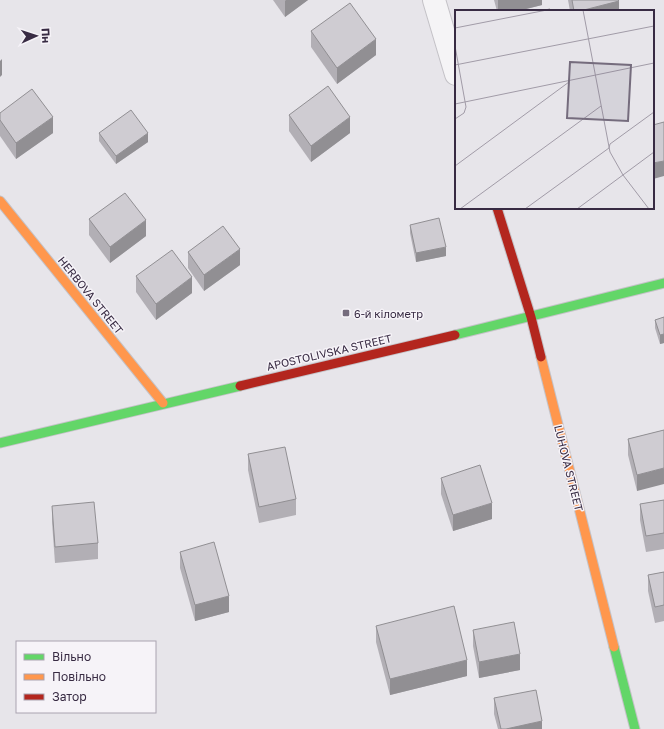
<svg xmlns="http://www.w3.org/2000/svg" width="664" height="729" viewBox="0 0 664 729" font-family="'Golos Text',sans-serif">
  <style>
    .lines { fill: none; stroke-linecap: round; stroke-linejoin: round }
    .street-casing { stroke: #c4c2c7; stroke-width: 24 }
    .fast-casing { stroke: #c4c2c7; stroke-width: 11 }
    .slow-casing { stroke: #c4c2c7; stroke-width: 11 }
    .jam-casing { stroke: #c4c2c7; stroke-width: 11 }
    .street { stroke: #f5f4f6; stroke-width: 22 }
    .fast { stroke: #63d668; stroke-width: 9 }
    .slow { stroke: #ff974d; stroke-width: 9 }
    .jam { stroke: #b3261e; stroke-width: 9 }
    .wall { fill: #b2afb5 }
    .shaded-wall { fill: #918f93 }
    .building { fill: #cfccd2; stroke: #918f93 }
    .poi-dot { fill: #756c7d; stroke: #f6f3f8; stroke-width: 1.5 }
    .labels { text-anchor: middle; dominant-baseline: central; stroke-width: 3; stroke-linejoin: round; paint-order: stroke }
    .street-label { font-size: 11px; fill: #382b43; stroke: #f6f3f8 }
    .poi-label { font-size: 11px; fill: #382b43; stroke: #f6f3f8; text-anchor: start }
    .inset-road { fill: none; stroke: #a19ba7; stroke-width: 1 }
    .view { fill: #756c7d; fill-opacity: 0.15; stroke: #756c7d; stroke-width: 2 }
    .inset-edge { fill: none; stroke: #382b43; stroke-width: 2 }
  </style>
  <rect width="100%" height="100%" fill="#e7e5ea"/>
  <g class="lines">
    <defs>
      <path id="street" d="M434,0L456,74"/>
      <g id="fast">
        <path d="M455,335L664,283"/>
        <path d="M0,443L240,386"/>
        <path d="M614,647L635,729"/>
      </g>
      <g id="slow">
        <path d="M0,201L163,403"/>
        <path d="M541,357L614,647"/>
      </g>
      <g id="jam">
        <path d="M497,208L531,317L541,357"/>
        <path d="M240,386L455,335"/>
      </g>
    </defs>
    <use href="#street" class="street-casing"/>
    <use href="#fast" class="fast-casing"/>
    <use href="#slow" class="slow-casing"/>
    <use href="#jam" class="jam-casing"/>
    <use href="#street" class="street"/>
    <use href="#fast" class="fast"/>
    <use href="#slow" class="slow"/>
    <use href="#jam" class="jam"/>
  </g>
  <g class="wall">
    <path d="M273,0H308L285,17Z"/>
    <path d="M494,0H542V5L518,11H497Z"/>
    <path d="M568,0H618L619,11H570Z"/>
    <path d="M311,31L376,55L337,84L311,47Z"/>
    <path d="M0,113L53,133L16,159L0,136Z"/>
    <path d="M289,115L350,133L311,162L289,131Z"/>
    <path d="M99,133L148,142L116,164L99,141Z"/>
    <path d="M89,219L146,236L110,263L89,235Z"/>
    <path d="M410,225L446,256L416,262L410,233Z"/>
    <path d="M188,252L240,265L204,291L188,268Z"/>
    <path d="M136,276L192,293L156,320L136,292Z"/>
    <path d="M664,317V343L660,344L655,328V320Z"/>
    <path d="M664,430L637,491L628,455V439Z"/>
    <path d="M248,454L296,499V515L259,523L248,470Z"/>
    <path d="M441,478L492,519L453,531L441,494Z"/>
    <path d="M664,500V549L646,552L640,520V504Z"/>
    <path d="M52,506L98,543V559L55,563L52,522Z"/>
    <path d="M180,552L229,612L195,621L180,568Z"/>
    <path d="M664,572V621L655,623L648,591V575Z"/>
    <path d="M376,626L467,676L390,695L376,642Z"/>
    <path d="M473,630L520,670L479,678L473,646Z"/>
    <path d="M494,698L542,729H498L494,714Z"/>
  </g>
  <g class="shaded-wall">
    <path d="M286,0H308L285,17V1Z"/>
    <path d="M498,0H542V5L518,11H498Z"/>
    <path d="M619,1V11H580Z"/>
    <path d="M376,39V55L337,84V68Z"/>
    <path d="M2,59V75L0,77V61Z"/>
    <path d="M53,117V133L16,159V143Z"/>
    <path d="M350,117V133L311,162V146Z"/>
    <path d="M148,133V142L116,164V156Z"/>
    <path d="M664,161V176L653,179V163Z"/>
    <path d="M146,220V236L110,263V247Z"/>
    <path d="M446,247V256L416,262V253Z"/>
    <path d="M240,249V265L204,291V275Z"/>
    <path d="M192,277V293L156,320V304Z"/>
    <path d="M664,334V343L660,344V335Z"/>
    <path d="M664,468V484L637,491V475Z"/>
    <path d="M492,503V519L453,531V515Z"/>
    <path d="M229,596V612L195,621V605Z"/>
    <path d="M520,654V670L479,678V662Z"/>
    <path d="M467,660V676L390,695V679Z"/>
    <path d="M542,721V729H506Z"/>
  </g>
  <g class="building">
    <path d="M572,0H618L619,1L580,11H574Z"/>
    <path d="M350,3L376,39L337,68L311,31Z"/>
    <path d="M550,9V11H539Z"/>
    <path d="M328,86L350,117L311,146L289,115Z"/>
    <path d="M32,89L53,117L16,143L0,120V113Z"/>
    <path d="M131,110L148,133L116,156L99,133Z"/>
    <path d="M664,122V161L653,163V125Z"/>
    <path d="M125,193L146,220L110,247L89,219Z"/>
    <path d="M439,218L446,247L416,253L410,225Z"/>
    <path d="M223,226L240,249L204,275L188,252Z"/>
    <path d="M172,250L192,277L156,304L136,276Z"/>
    <path d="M664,317V334L660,335L655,320Z"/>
    <path d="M664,430V468L637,475L628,439Z"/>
    <path d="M285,447L296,499L259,507L248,454Z"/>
    <path d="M480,465L492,503L453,515L441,478Z"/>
    <path d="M664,500V533L646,536L640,504Z"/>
    <path d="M94,502L98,543L55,547L52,506Z"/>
    <path d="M214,542L229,596L195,605L180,552Z"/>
    <path d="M664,572V605L655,607L648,575Z"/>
    <path d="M454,606L467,660L390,679L376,626Z"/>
    <path d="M514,622L520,654L479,662L473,630Z"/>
    <path d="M536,690L542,721L506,729H501L494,698Z"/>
  </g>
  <rect class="poi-dot" x="342" y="309" width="8" height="8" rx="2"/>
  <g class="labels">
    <g class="street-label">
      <text transform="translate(91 295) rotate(51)">HERBOVA STREET</text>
      <text transform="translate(329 352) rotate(-13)">APOSTOLIVSKA STREET</text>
      <text transform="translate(569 468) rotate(76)">LUHOVA STREET</text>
    </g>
    <g class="poi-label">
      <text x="354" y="313">6-й кілометр</text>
    </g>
  </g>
  <g transform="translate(455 10)">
    <rect width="199" height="199" fill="#e7e5ea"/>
    <path class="inset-road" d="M128,0L155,142L168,165L194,199M0,18L92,0M0,36L11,97L9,103L0,109M0,55L199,16M0,94L199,53M0,156L114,72M5,199L146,96M70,199L154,138L155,134L199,102M122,199L199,142"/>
    <path class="view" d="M115,52L176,55L173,111L112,108Z"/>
    <rect width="199" height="199" class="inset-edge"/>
  </g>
  <rect x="16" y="641" width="140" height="72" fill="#f6f3f8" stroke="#aaa3b0"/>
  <rect x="24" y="654" width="20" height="6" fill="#63d668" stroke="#aaa3b0"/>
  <text x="52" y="661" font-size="12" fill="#382b43">Вільно</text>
  <rect x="24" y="674" width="20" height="6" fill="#ff974d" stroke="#aaa3b0"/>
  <text x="52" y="681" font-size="12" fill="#382b43">Повільно</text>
  <rect x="24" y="694" width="20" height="6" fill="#b3261e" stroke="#aaa3b0"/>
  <text x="52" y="701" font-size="12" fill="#382b43">Затор</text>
  <g transform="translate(36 36) rotate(87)" stroke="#f6f3f8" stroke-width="3" paint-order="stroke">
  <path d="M0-3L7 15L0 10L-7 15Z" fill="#382b43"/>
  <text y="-6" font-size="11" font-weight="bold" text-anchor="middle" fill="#382b43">Пн</text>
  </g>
</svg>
